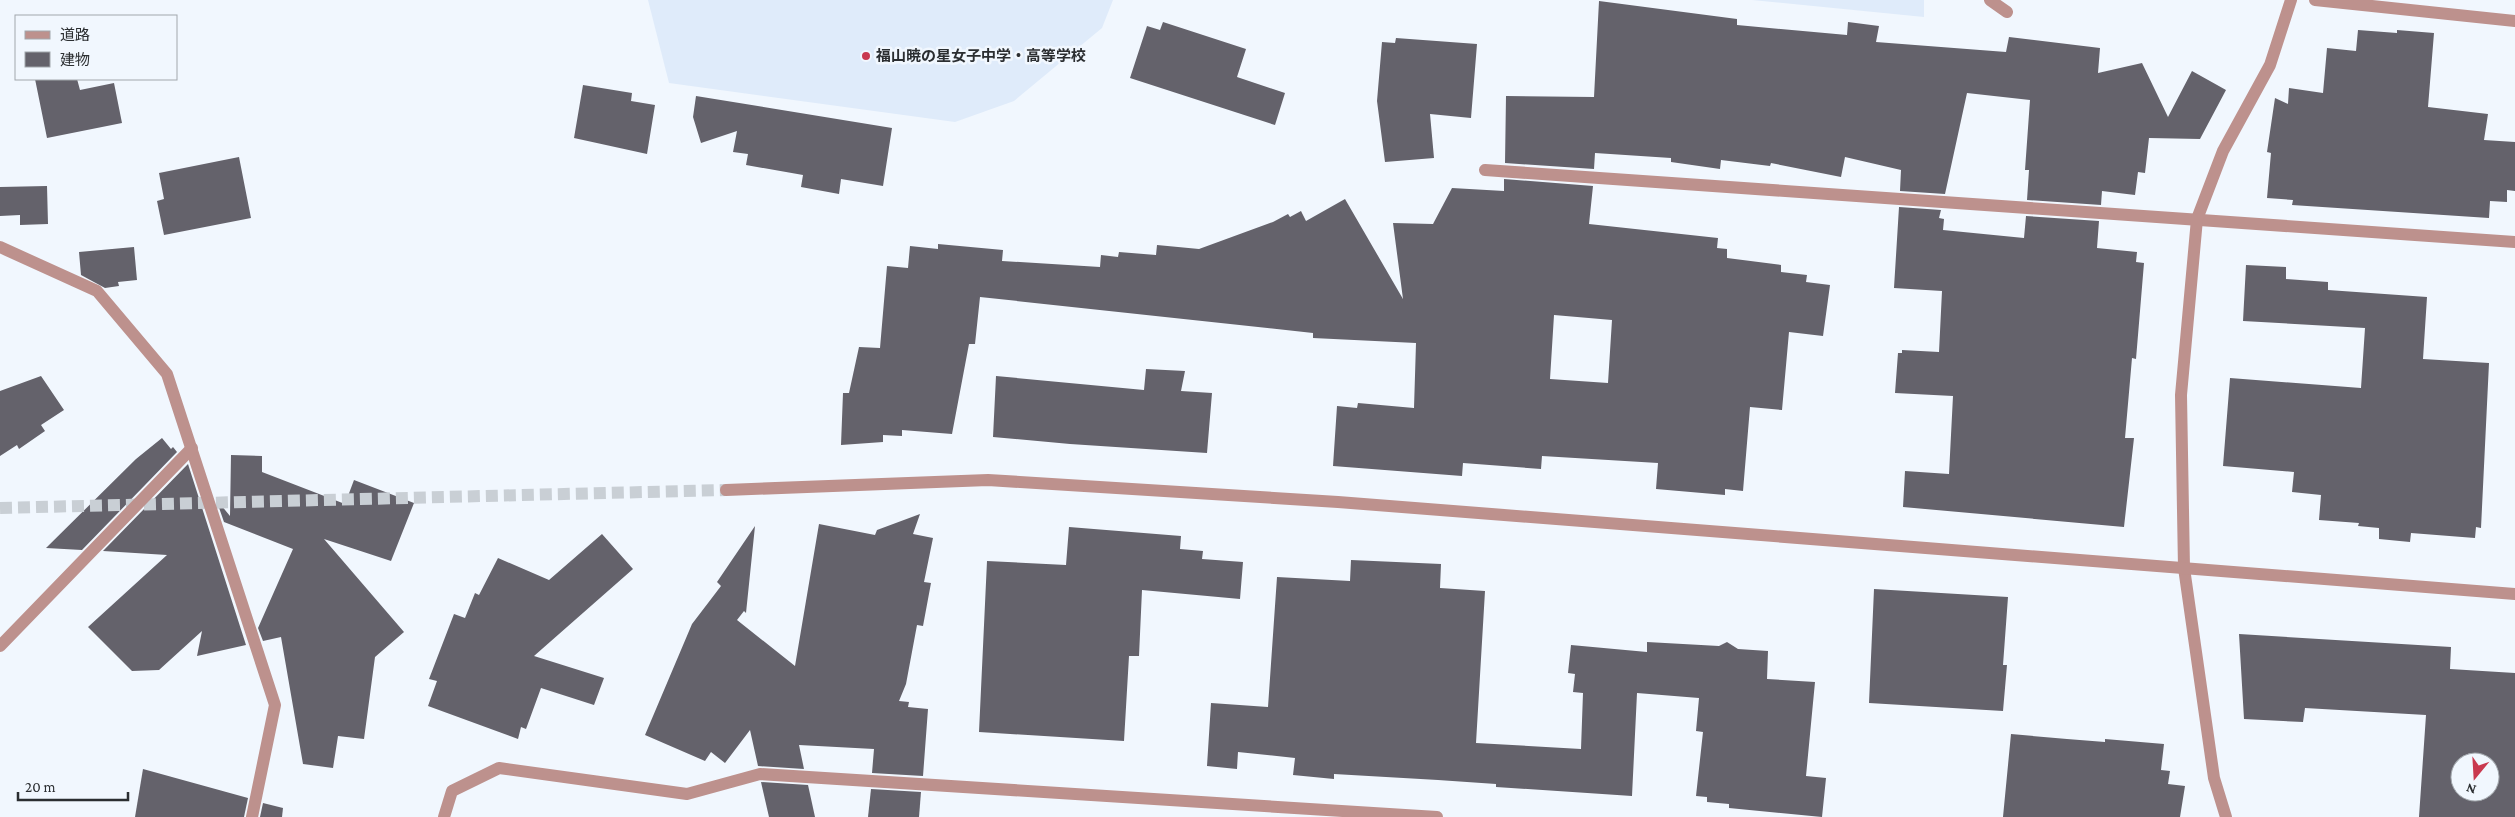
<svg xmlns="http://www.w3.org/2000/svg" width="2515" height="817" viewBox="0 0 2515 817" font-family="'Crimson Pro','Noto Sans JP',serif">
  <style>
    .built { fill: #dfebfa }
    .building { fill: #64626b; fill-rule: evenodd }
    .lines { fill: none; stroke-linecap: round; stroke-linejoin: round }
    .tertiary-tunnel { stroke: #c9cfd5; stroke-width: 12; stroke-dasharray: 12 6; stroke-linecap: butt }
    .minor { stroke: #bd918d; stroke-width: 12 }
    .tertiary { stroke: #bd918d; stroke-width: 12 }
    .poi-dot { fill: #c9394f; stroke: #f1f7fe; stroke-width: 2 }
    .labels { text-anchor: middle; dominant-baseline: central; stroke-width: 5; stroke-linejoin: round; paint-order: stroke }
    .poi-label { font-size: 15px; font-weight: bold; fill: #2b2e31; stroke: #f1f7fe; text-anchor: start }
  </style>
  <rect width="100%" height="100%" fill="#f1f7fe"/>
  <g class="built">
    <path d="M648,0H1113L1102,28L1014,101L955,122L669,83Z"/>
    <path d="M1752,0H1924V17Z"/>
  </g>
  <g class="building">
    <path d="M1599,1L1737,19V25L1847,35L1848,22L1879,26L1876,42L2006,52L2009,37L2100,48L2098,73L2142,63L2168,117L2192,71L2226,90L2200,139L2149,138L2145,173L2138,172L2135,195L2102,191L2101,205L2027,200L2029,170H2025L2030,100L1967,93L1945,194L1900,191L1901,170L1845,157L1841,177L1771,163L1770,166L1721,160L1720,169L1671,162V158L1595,153L1594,169L1505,163L1506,96L1594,97Z"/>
    <path d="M1163,22L1246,49L1237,77L1285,93L1275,125L1130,78L1147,26L1160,30Z"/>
    <path d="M2358,30L2397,33V30L2434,33L2428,107L2488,114L2484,140L2515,142V191L2507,190V202L2490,201L2489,218L2292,205L2293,200L2267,198L2271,153L2267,152L2275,98L2288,104L2289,88L2323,93L2327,48L2356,51Z"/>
    <path d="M1396,38L1477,44L1471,118L1430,114L1434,158L1385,162L1377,101L1382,42L1395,43Z"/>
    <path d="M35,79H77L80,90L114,83L122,123L47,138Z"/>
    <path d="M583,85L632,93L631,101L655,105L647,154L574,138Z"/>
    <path d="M696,96L892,128L883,186L841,179L839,194L801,187L803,175L746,165L748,154L733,152L737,131L701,143L693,117Z"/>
    <path d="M239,157L251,218L164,235L157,201L164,199L159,173Z"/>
    <path d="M1504,179L1593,186L1589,224L1718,238L1717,248L1727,249V258L1781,265V272L1807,275L1806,282L1830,285L1823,336L1789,332L1782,410L1750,407L1743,491L1725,489V495L1656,489L1658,463L1542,456L1541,469L1463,463L1462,476L1333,466L1337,406L1357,408L1358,403L1414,408L1416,343L1313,338V333L980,297L975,344H969L952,434L902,430V436L883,435V442L841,445L843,393H849L859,347L880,348L887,266L908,268L910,246L938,249V244L1003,250L1002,261L1100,267L1101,255L1118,257L1119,252L1156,255L1157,245L1199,249L1273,222L1288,214L1290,217L1301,211L1306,221L1345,199L1403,299L1393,223L1433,224L1452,188L1504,191ZM1554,315L1612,320L1608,383L1550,379Z"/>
    <path d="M47,186L48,224L20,225V215L0,216V187Z"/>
    <path d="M1899,207L1941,210L1939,218L1944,219L1943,230L2024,238L2026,216L2099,221L2097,248L2137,252L2136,262L2144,263L2136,359L2132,358L2125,438H2134L2124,527L1903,507L1905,471L1949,474L1953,396L1895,393L1898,353H1902V350L1939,352L1942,291L1894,288Z"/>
    <path d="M134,247L137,280L118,282L119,286L105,288L81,275L79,252Z"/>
    <path d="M2246,265L2286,267V279L2328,282V290L2427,297L2423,359L2489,363L2481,528L2476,527L2475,538L2411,533L2410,542L2379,539V528L2358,526L2359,523L2319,520L2321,495L2292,492L2294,472L2223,466L2230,378L2361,388L2365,328L2243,321Z"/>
    <path d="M1146,369L1185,371L1181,391L1212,393L1207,453L1070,444L993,437L996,376L1144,390Z"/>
    <path d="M41,376L64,410L41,425L45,431L19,449L17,445L0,456V391Z"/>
    <path d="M162,438L171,449L173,447L177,452L82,550L46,548L136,459Z"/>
    <path d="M231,455L262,456V472L345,504L354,480L414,503L391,561L324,539L404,632L375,657L364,739L338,736L333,768L303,764L281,637L263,641L258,628L293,549L224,522L216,499L230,516Z"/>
    <path d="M188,464L246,645L197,656L202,631L159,670L132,671L88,627L167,555L103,551Z"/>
    <path d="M920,514L913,534L933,538L924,582L931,583L923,626L917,625L906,684L899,701L909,702L908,707L928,709L923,776L872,773L874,749L799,745L804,769L758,766L750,730L725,763L711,752L705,761L645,735L692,624L721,586L717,582L755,526L746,613L744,611L737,620L795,666L819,524L875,535L877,530Z"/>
    <path d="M1069,527L1181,536L1180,549L1203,551L1202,559L1243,562L1240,599L1142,590L1139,656H1129L1124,741L979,732L987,561L1066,565Z"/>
    <path d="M602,534L633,569L534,656L604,678L594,705L541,688L526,729L521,727L518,739L428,706L437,681L429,679L454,614L465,618L475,593L479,595L498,558L549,580Z"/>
    <path d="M1351,560L1441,564L1440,588L1485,591L1476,743L1581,749L1583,693L1573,692L1575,674L1568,673L1571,645L1647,652V642L1719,646L1727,642L1738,649L1768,651L1767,679L1815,682L1806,776L1826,778L1822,817L1729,808V804L1707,802V797L1696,796L1703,732L1696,731L1699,698L1637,693L1632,796L1496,787V784L1438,780L1334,774V779L1293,775L1295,758L1238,752L1237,769L1207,766L1211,703L1268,707L1277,577L1350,581Z"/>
    <path d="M1874,589L2008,597L2003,665H2007L2003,711L1869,703Z"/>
    <path d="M2239,634L2451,647L2450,669L2515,673V817H2419L2426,715L2305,708L2303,722L2244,719ZM2460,762H2490V792H2460Z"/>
    <path d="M2011,734L2067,739L2105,742V739L2164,744L2161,770L2170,771L2168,784L2185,786L2180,817H2003Z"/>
    <path d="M143,769L248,798L244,817H135Z"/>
    <path d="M761,782L808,785L815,817H769Z"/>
    <path d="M871,789L921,792L919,817H868Z"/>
    <path d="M263,803L283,808L282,817H260Z"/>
  </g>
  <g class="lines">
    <path class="tertiary-tunnel" d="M0,508L726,490"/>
    <g class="minor">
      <path d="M1990,0L2007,12"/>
      <path d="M2315,0L2515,21"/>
      <path d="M1485,170L2515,242"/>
      <path d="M0,247L97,291L167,374L275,705L252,817"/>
      <path d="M0,646L192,448"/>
      <path d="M444,817L452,791L499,768L687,794L760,774L1437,817"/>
      <path d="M2226,817L2214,778L2184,568L2181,395L2197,219L2223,151L2270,65L2291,0"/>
    </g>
    <path class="tertiary" d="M726,490L988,480L1338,502L2515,594"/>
  </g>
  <circle class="poi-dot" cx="866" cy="56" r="5"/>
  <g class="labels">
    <g class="poi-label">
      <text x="876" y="56">福山暁の星女子中学・高等学校</text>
    </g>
  </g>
  <rect x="15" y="15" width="162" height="65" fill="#f1f7fe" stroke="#a2a7ac"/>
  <rect x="25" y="31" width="25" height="8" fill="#bd918d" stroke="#a2a7ac"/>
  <text x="60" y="40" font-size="15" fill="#2b2e31">道路</text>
  <rect x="25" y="52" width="25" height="15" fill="#64626b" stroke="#a2a7ac"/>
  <text x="60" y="65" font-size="15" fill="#2b2e31">建物</text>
  <g transform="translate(2475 777) rotate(198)"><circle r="24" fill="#f1f7fe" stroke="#a2a7ac"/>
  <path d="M0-4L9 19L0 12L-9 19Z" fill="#c9394f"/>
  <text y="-8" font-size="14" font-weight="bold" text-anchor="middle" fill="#2b2e31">N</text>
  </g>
  <path d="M18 792v8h110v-8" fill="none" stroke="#2b2e31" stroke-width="2.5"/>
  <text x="25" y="792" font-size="15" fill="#2b2e31" stroke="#f1f7fe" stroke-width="4" paint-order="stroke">20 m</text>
</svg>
